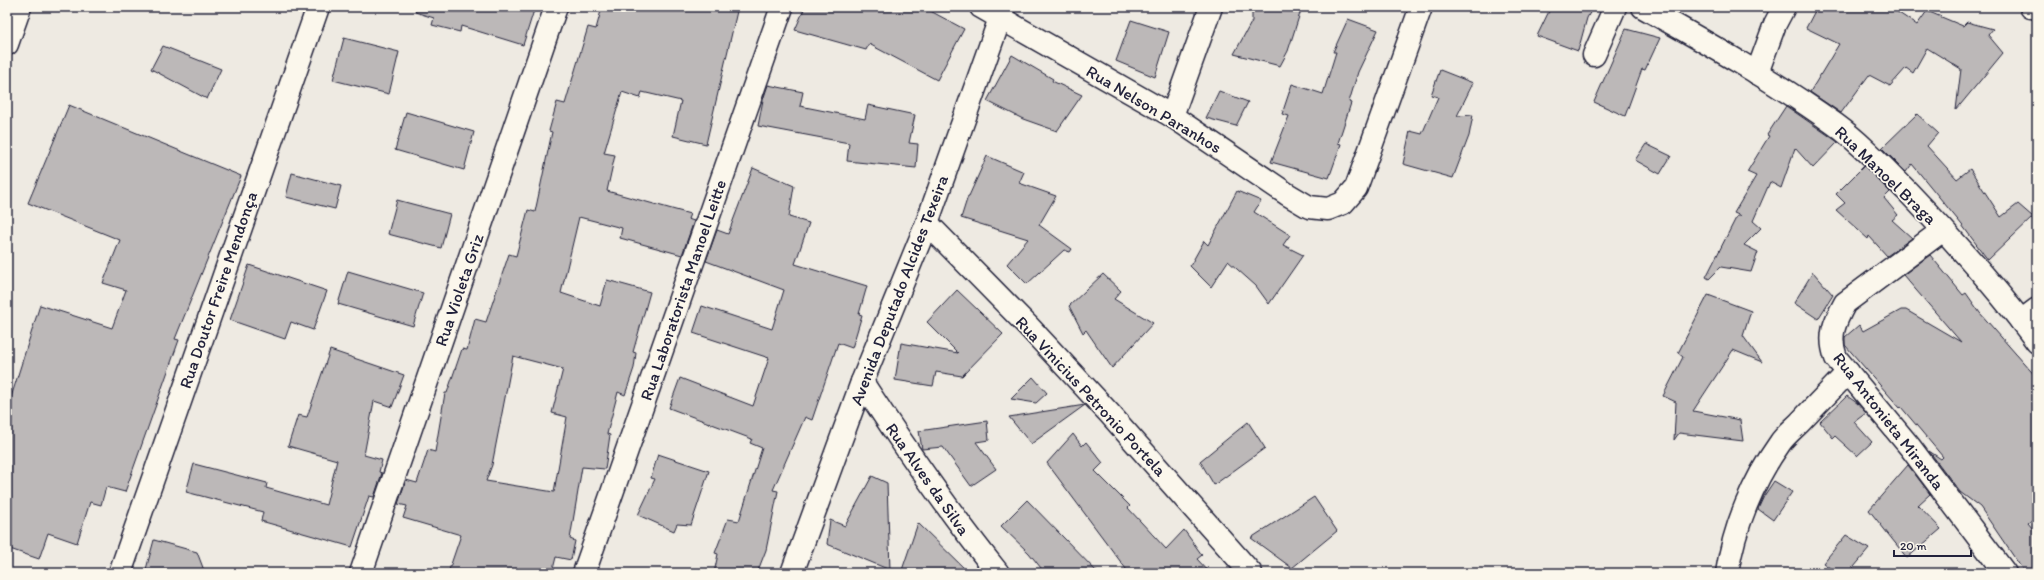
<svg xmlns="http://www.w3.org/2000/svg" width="2044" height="580" viewBox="0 0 2044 580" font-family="Itim,sans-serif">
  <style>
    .building { fill: #bcb8b8; stroke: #22223b; fill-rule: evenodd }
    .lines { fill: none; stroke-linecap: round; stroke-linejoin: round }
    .minor-casing { stroke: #22223b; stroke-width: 25 }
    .major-casing { stroke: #22223b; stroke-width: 25 }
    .minor { stroke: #fbf7ec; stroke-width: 22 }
    .major { stroke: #fbf7ec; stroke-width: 22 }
    .labels { text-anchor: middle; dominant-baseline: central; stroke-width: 3.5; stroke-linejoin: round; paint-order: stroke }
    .street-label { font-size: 17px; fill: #22223b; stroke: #fbf7ec }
  </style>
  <rect width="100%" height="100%" fill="#eeeae2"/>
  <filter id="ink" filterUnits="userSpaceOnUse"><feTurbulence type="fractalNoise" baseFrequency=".025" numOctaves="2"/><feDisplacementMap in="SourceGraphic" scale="8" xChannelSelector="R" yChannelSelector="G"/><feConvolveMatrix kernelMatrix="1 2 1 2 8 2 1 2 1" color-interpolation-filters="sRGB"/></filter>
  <g filter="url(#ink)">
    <g class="building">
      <path d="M416,7H535L523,45L461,26L460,32L432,25L434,18L415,12Z"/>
      <path d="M602,7H738L706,144L673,136L681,101L642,92L640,98L622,92L604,153L615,155L607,191L690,214L688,219L694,221L682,255L620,238L622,228L579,217L561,293L600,306L607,280L650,292L633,352L636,353L634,368L625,395L618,392L607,434L610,435L605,469L582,467L570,539L575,541L571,560L556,557L552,573H448L461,535L403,518L407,506L398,504L406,480L417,483L428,450L435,452L445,393H447L462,349L467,350L475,319L486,322L509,254L516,256L528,210L535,212L552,132L549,131L557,102L565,104L588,27L596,29ZM513,356L563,369L552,413L567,417L554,492L486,481L492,465Z"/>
      <path d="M805,7H923L964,29L937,80L869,44L866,50L795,30Z"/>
      <path d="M1252,7H1302L1288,51L1280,66L1234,54L1252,21Z"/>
      <path d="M1551,7H1593L1587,18L1578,51L1537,36Z"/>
      <path d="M1817,7H1890L1917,25L1927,11L1963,26L1967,22L1993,29L1988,35L2003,53L1956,110L1961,69L1927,48L1913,73L1906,68L1890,86L1869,75L1841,113L1810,92L1839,44L1806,28Z"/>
      <path d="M1348,19L1378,30L1358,72L1349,102L1351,103L1338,143L1341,144L1329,178L1271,162L1289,116L1282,114L1292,84L1323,94L1336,52H1333Z"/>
      <path d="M1131,20L1169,32L1155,77L1116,61Z"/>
      <path d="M1626,29L1660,38L1645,70L1642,69L1625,116L1594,102Z"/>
      <path d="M344,38L399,52L389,94L333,80Z"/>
      <path d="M163,46L221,69L207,99L151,69Z"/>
      <path d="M1012,55L1053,79L1052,81L1082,95L1057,131L1023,119L987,101Z"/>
      <path d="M1440,70L1473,83L1457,116L1473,115L1469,136L1453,178L1403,164L1410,131L1422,134L1438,97L1431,95Z"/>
      <path d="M768,85L803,92L800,106L865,119L868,105L915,115L909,143L918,144L916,168L847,161L849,143L758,126L763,100Z"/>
      <path d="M1219,91L1248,102L1236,126L1206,118Z"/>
      <path d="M69,105L241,176L175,339L179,340L125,492L106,487L101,505L90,502L77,543L48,533L39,559L7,548V410L40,305L112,328L126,290L103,283L120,240L28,203Z"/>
      <path d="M1786,106L1838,142L1813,168L1795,148L1781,188L1770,182L1753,221L1761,228L1744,245L1758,252L1751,272L1721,267L1709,279L1706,277L1737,216H1741L1734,213L1756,176L1747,172L1769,136L1767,135Z"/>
      <path d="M406,112L474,132L464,170L395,150Z"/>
      <path d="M1917,114L1938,133L1927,146L1957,179L1970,169L2001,217L2018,204L2033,217L1988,260L1962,225L1912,164L1906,172L1882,148Z"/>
      <path d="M1646,144L1671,156L1660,174L1635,160Z"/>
      <path d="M987,156L1024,172L1019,183L1056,196L1039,225L1072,249L1070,252L1064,250L1027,284L1007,264L1028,239L961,218L968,196H969Z"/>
      <path d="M1864,166L1890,192L1884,198L1898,215L1892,220L1912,238L1887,256L1869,236L1868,239L1836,210L1845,203L1836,194Z"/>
      <path d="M753,168L794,186L789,217L809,223L795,264L867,286L859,314L862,315L852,348L838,343L812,420L805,417L773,490L778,491L766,550L757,573H714L718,554L715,553L728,519L739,521L762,448L750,443L752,439L669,408L680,378L753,406L769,358L693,333L702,306L772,329L784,290L706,261L717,230L728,234Z"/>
      <path d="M292,173L341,186L335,209L286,197Z"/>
      <path d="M1237,191L1261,201L1254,212L1290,235L1283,245L1303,255L1269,304L1256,286L1228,261L1211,287L1190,266L1204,241L1208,245Z"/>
      <path d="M397,200L450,214L441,248L388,234Z"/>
      <path d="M1930,255L1963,295L1966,293L1980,313L2037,378V516L2028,523L2037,534V573H2025L1980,507L1960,492L1929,451L1941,459L1943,457L1901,407L1900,408L1845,345V337L1859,325L1863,331L1901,310H1906L1961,342L1903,275Z"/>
      <path d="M249,265L327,291L313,330L291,322L285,339L230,320Z"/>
      <path d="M348,271L423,293L413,326L338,304Z"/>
      <path d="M1813,272L1833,295L1818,319L1794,303Z"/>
      <path d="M1103,274L1121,291L1114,299L1153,323L1112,368L1086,330L1083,333L1069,306Z"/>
      <path d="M957,290L1003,334L962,376L936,372L933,386L895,380L901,343L958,353L927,322Z"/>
      <path d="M1708,295L1751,311L1743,336L1762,362L1733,350L1693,411L1740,420L1743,441L1679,433L1674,440L1676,402L1663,396L1683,357L1678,353Z"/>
      <path d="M330,350L404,375L392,407L374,401L364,455L382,460L379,472L382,473L374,497L369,496L352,547L261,521L263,512L186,492L194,464L267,483L266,488L326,505L337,460L288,446L298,415L307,417Z"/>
      <path d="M1033,377L1047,393L1036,403L1011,399Z"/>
      <path d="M1847,396L1857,403L1866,413L1854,422L1872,442L1857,456L1835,436L1833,438L1820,422Z"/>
      <path d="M1085,405L1031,444L1009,417Z"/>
      <path d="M987,421L989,440L976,442L996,469L971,486L943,447L922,449L919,431Z"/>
      <path d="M1248,422L1265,448L1214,485L1200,461Z"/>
      <path d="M1073,434L1082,446L1086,442L1103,463L1095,471L1130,506L1128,508L1166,549L1184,530L1202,555L1197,559L1210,573H1129L1047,463Z"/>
      <path d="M658,454L709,471L691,525L677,524L674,531L638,515L655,479L651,478Z"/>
      <path d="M1908,465L1930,494L1918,505L1941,529L1907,558L1869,510Z"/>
      <path d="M872,476L887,483L890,570L827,544L830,520L845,526Z"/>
      <path d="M1774,481L1792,492L1773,520L1758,509L1764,496Z"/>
      <path d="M1314,497L1337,531L1292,568L1251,538Z"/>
      <path d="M1027,500L1098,573H1045L1029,553L1001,526Z"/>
      <path d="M918,523L969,573H901Z"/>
      <path d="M1846,535L1869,549L1849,573H1837L1823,563Z"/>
      <path d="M154,540L197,552L205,573H145Z"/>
    </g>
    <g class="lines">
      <defs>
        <g id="minor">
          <path d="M981,7L1172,116L1287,194L1309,207L1328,209L1343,203L1356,188L1421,7"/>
          <path d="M1643,7C1709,44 1775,81 1836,125C1862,144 1885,169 1907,191C1953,239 1998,289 2037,342"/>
          <path d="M2031,7L2037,8"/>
          <path d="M1594,55L1615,7"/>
          <path d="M1757,73L1775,24L1784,7"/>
          <path d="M1172,116L1211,7"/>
          <path d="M927,223L1029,327L1109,413L1251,573"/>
          <path d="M1943,230L1845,303C1834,323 1828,336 1836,358L1910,447L2005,573"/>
          <path d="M2021,321L2037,309"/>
          <path d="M862,382C905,448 949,512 998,573"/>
          <path d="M120,573L318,7"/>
          <path d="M361,573L556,7"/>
          <path d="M584,573L782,7"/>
          <path d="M1727,573C1734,527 1753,481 1780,443C1786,434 1796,427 1803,419C1818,403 1833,388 1848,372"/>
        </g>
        <g id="major">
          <path d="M7,44L20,7"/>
          <path d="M792,573L862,382L927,223L1004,7"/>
        </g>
      </defs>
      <use href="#minor" class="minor-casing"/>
      <use href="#major" class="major-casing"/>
      <use href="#minor" class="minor"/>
      <use href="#major" class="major"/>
    </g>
  </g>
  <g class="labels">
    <g class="street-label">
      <text transform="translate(1154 109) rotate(31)">Rua Nelson Paranhos</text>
      <text transform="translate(1886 175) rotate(44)">Rua Manoel Braga</text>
      <text transform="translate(218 290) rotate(-71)">Rua Doutor Freire Mendonça</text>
      <text transform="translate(459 290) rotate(-71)">Rua Violeta Griz</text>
      <text transform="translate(683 290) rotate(-71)">Rua Laboratorista Manoel Leitte</text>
      <text transform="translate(899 290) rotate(-69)">Avenida Deputado Alcides Texeira</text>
      <text transform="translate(1091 396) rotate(47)">Rua Vinicius Petronio Portela</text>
      <text transform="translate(1889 421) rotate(52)">Rua Antonieta Miranda</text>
      <text transform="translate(928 479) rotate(55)">Rua Alves da Silva</text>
    </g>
  </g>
  <rect width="2044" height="580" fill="none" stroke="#fbf7ec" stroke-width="24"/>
  <rect x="12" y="12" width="2020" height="556" fill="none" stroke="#22223b" stroke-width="1.5" filter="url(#ink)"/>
  <path d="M1894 550v6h77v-6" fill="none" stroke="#22223b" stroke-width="2"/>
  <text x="1900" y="550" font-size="12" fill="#22223b" stroke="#fbf7ec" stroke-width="3" paint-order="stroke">20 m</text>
</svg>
